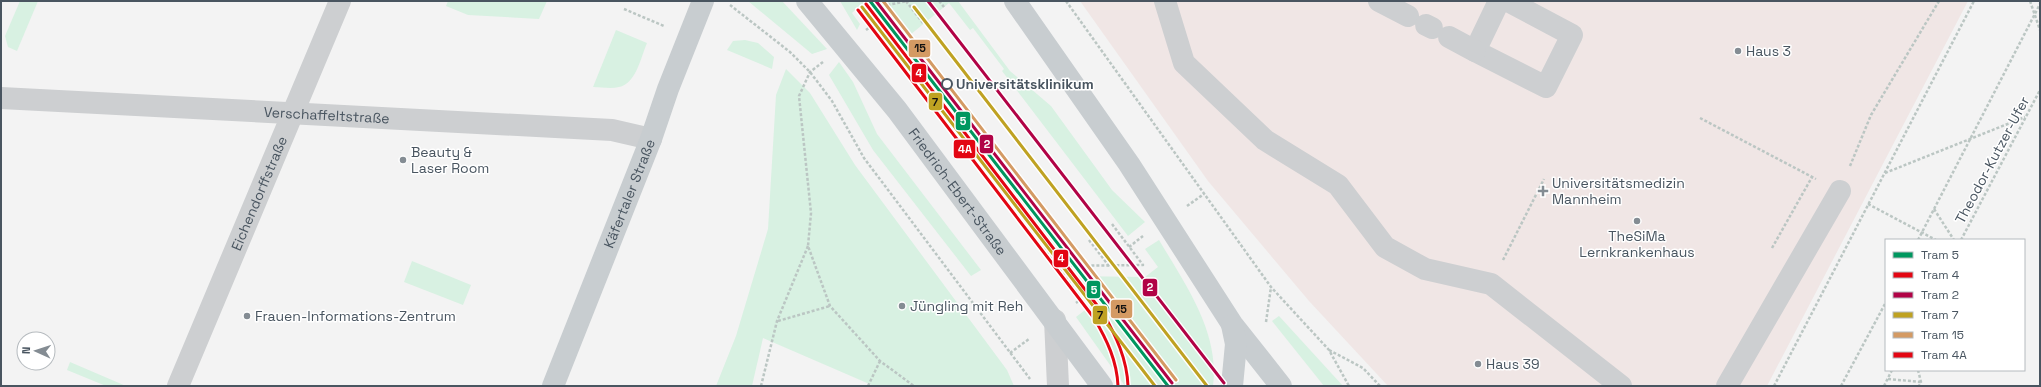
<svg xmlns="http://www.w3.org/2000/svg" width="2041" height="387" viewBox="0 0 2041 387" font-family="'Space Grotesk',sans-serif">
  <style>
    .medical { fill: #f0e6e5 }
    .green { fill: #d8f1e2 }
    .lines { fill: none; stroke-linecap: round; stroke-linejoin: round }
    .path { stroke: #bbc6c3; stroke-width: 2.5; stroke-dasharray: 3 2; stroke-linecap: butt }
    .minor { stroke: #cdcfd1; stroke-width: 22 }
    .major { stroke: #c8cdd0; stroke-width: 22 }
    .tram-1-casing { stroke: #fff; stroke-width: 6 }
    .tram-2-casing { stroke: #fff; stroke-width: 6 }
    .tram-3-casing { stroke: #fff; stroke-width: 6 }
    .tram-4-casing { stroke: #fff; stroke-width: 6 }
    .tram-5-casing { stroke: #fff; stroke-width: 6 }
    .tram-6-casing { stroke: #fff; stroke-width: 6 }
    .tram-1 { stroke: #00975f; stroke-width: 3 }
    .tram-2 { stroke: #e30613; stroke-width: 3 }
    .tram-3 { stroke: #b10346; stroke-width: 3 }
    .tram-4 { stroke: #bfa222; stroke-width: 3 }
    .tram-5 { stroke: #d49a63; stroke-width: 3 }
    .tram-6 { stroke: #e30613; stroke-width: 3 }
    .poi-dot { fill: #848c93; stroke: #fff; stroke-width: 1.5 }
    .stop-dot { fill: #fff; stroke: #495560; stroke-width: 2 }
    .labels { text-anchor: middle; dominant-baseline: central; stroke-width: 3; stroke-linejoin: round; paint-order: stroke }
    .poi-label { font-size: 14px; fill: #495560; stroke: #fff; text-anchor: start }
    .stop-label { font-size: 14px; font-weight: bold; fill: #495560; stroke: #fff; text-anchor: start }
    .street-label { font-size: 14px; fill: #495560; stroke: #fff }
    .line-badge { stroke: #fff; stroke-width: 1.5 }
    .badge-label { font-size: 11px; text-anchor: middle; font-weight: bold; fill: #fff }
    .pale-badge-label { font-size: 11px; text-anchor: middle; font-weight: bold; fill: #111 }
  </style>
  <rect width="100%" height="100%" fill="#f3f3f3"/>
  <path class="medical" d="M1080,1H1968L1767,386H1388L1309,301L1208,181Z"/>
  <g class="green">
    <path d="M20,1H38L17,51L8,47L5,36Z"/>
    <path d="M448,1H547L539,19L468,15L446,6Z"/>
    <path d="M748,1H782L827,49L812,54Z"/>
    <path d="M840,1H958L1010,71L1051,106L1112,190L1145,222L1128,236L1002,71L1004,69L973,28L970,30L949,3L910,35L1086,263L1062,261L1050,243L883,26L878,29L860,5L852,13L860,24L857,30Z"/>
    <path d="M616,30L647,43C641,57 636,84 619,87C611,89 601,87 593,87Z"/>
    <path d="M745,40L758,43L774,57L772,69L727,50L733,41Z"/>
    <path d="M839,62L853,82L877,134L981,270L971,276L873,150L829,75Z"/>
    <path d="M786,69L810,93L855,165L1007,370L1014,386H874L763,338L752,386H716L736,336L768,229L776,95Z"/>
    <path d="M1159,240C1185,284 1220,332 1213,386H1125L1076,317L1093,304L1072,276L1145,277L1158,267L1145,249Z"/>
    <path d="M412,261L471,285L463,305L404,282Z"/>
    <path d="M1279,316L1343,386H1324L1272,321Z"/>
    <path d="M70,362L126,386H106L67,370Z"/>
  </g>
  <g class="lines">
    <g class="path">
      <path d="M906,1L923,23"/>
      <path d="M939,1L944,7"/>
      <path d="M1066,1L1271,287L1329,350L1349,386"/>
      <path d="M2030,1L2040,30"/>
      <path d="M730,5L790,52L810,72L832,101L864,158L1030,379"/>
      <path d="M624,9L664,26"/>
      <path d="M866,30L870,27L858,11L907,1"/>
      <path d="M823,62L810,72L799,96L811,213L808,246L830,306L880,361L914,386"/>
      <path d="M1700,118L1816,179"/>
      <path d="M1850,166L1871,115L1939,1"/>
      <path d="M1885,173L2025,117"/>
      <path d="M1868,204L1936,240"/>
      <path d="M1187,206L1204,194"/>
      <path d="M1934,209L1954,240"/>
      <path d="M1089,240L1109,266"/>
      <path d="M1918,240L2040,4"/>
      <path d="M1961,240L2040,90"/>
      <path d="M1045,247L1058,266"/>
      <path d="M1129,247L1143,236"/>
      <path d="M1772,248L1812,177"/>
      <path d="M1503,260L1544,179"/>
      <path d="M1076,303L1081,299L1058,266L1143,265L1112,224"/>
      <path d="M778,321L830,306"/>
      <path d="M1266,322L1271,287"/>
      <path d="M1329,350L1363,368L1380,386"/>
      <path d="M1010,353L1029,339"/>
      <path d="M1918,370L1921,382L1919,386"/>
      <path d="M1888,379L1921,382"/>
      <path d="M761,386L777,321L808,246"/>
      <path d="M868,386L880,361"/>
      <path d="M1774,386L1974,1"/>
      <path d="M1841,386L1886,302"/>
      <path d="M1884,386L1892,370"/>
    </g>
    <g class="minor">
      <path d="M1165,1L1184,63L1265,140L1338,185L1385,247L1425,269L1491,284L1621,386"/>
      <path d="M1379,1L1408,16"/>
      <path d="M1499,1L1475,51L1546,87L1572,35L1508,1"/>
      <path d="M1426,25L1432,28"/>
      <path d="M1449,37L1475,51"/>
      <path id="s1" d="M1,98L612,130L651,139"/>
      <path d="M1055,320L1058,386"/>
      <path id="s2" d="M178,386L340,1"/>
      <path d="M1727,386L1840,191"/>
    </g>
    <g class="major">
      <path id="s3" d="M807,1L897,110L1102,386"/>
      <path d="M1015,1L1129,164L1232,324L1281,386"/>
      <path id="s4" d="M553,386L651,139L668,89L703,1"/>
      <path d="M1232,386L1236,344L1232,325"/>
    </g>
    <defs>
      <path id="tram-1" d="M870,1L1168,386"/>
      <path id="tram-2" d="M866,4L1103,313C1116,336 1127,359 1128,386"/>
      <g id="tram-3">
        <path d="M876,1L1172,383"/>
        <path d="M928,1L1224,383"/>
      </g>
      <g id="tram-4">
        <path d="M862,7L1155,386"/>
        <path d="M914,7L1207,386"/>
      </g>
      <path id="tram-5" d="M883,1L1176,380"/>
      <path id="tram-6" d="M858,10L1094,318C1107,340 1117,361 1118,386"/>
    </defs>
    <use href="#tram-1" class="tram-1-casing"/>
    <use href="#tram-2" class="tram-2-casing"/>
    <use href="#tram-3" class="tram-3-casing"/>
    <use href="#tram-4" class="tram-4-casing"/>
    <use href="#tram-5" class="tram-5-casing"/>
    <use href="#tram-6" class="tram-6-casing"/>
    <use href="#tram-1" class="tram-1"/>
    <use href="#tram-2" class="tram-2"/>
    <use href="#tram-3" class="tram-3"/>
    <use href="#tram-4" class="tram-4"/>
    <use href="#tram-5" class="tram-5"/>
    <use href="#tram-6" class="tram-6"/>
  </g>
  <g class="poi-dot">
    <circle cx="1738" cy="51" r="4"/>
    <circle cx="403" cy="160" r="4"/>
    <path d="M1541 185h4v4h4v4h-4v4h-4v-4h-4v-4h4z"/>
    <circle cx="1637" cy="221" r="4"/>
    <circle cx="902" cy="306" r="4"/>
    <circle cx="247" cy="316" r="4"/>
    <circle cx="1478" cy="364" r="4"/>
  </g>
  <circle class="stop-dot" cx="947" cy="84" r="5"/>
  <g class="labels">
    <g class="poi-label">
      <text x="1746" y="51">Haus 3</text>
      <text x="411" y="152">Beauty &amp;<tspan x="411" dy="16">Laser Room</tspan></text>
      <text x="1552" y="183">Universitätsmedizin<tspan x="1552" dy="16">Mannheim</tspan></text>
      <text x="1637" y="236" text-anchor="middle">TheSiMa<tspan x="1637" dy="16">Lernkrankenhaus</tspan></text>
      <text x="910" y="306">Jüngling mit Reh</text>
      <text x="255" y="316">Frauen-Informations-Zentrum</text>
      <text x="1486" y="364">Haus 39</text>
    </g>
    <g class="stop-label">
      <text x="956" y="84">Universitätsklinikum</text>
    </g>
    <g class="street-label">
      <text stroke="none"><textPath href="#s1" startOffset="326">Verschaffeltstraße</textPath></text>
      <text transform="translate(1992 160) rotate(-62)">Theodor-Kutzer-Ufer</text>
      <text stroke="none"><textPath href="#s3" startOffset="243">Friedrich-Ebert-Straße</textPath></text>
      <text stroke="none"><textPath href="#s2" startOffset="209">Eichendorffstraße</textPath></text>
      <text stroke="none"><textPath href="#s4" startOffset="207">Käfertaler Straße</textPath></text>
    </g>
  </g>
  <g class="line-badge">
    <rect x="908" y="39" width="23" height="19" rx="4" fill="#d49a63"/>
    <rect x="911" y="63" width="16" height="20" rx="4" fill="#e30613"/>
    <rect x="928" y="92" width="15" height="19" rx="4" fill="#bfa222"/>
    <rect x="955" y="111" width="16" height="20" rx="4" fill="#00975f"/>
    <rect x="979" y="134" width="15" height="20" rx="4" fill="#b10346"/>
    <rect x="953" y="139" width="23" height="20" rx="4" fill="#e30613"/>
    <rect x="1053" y="249" width="16" height="19" rx="4" fill="#e30613"/>
    <rect x="1142" y="278" width="16" height="19" rx="4" fill="#b10346"/>
    <rect x="1086" y="280" width="15" height="19" rx="4" fill="#00975f"/>
    <rect x="1110" y="299" width="23" height="20" rx="4" fill="#d49a63"/>
    <rect x="1092" y="305" width="16" height="20" rx="4" fill="#bfa222"/>
  </g>
  <g class="badge-label">
    <text x="919" y="77">4</text>
    <text x="963" y="125">5</text>
    <text x="987" y="148">2</text>
    <text x="965" y="153">4A</text>
    <text x="1061" y="262">4</text>
    <text x="1150" y="291">2</text>
    <text x="1094" y="294">5</text>
  </g>
  <g class="pale-badge-label">
    <text x="920" y="52">15</text>
    <text x="935" y="106">7</text>
    <text x="1121" y="313">15</text>
    <text x="1100" y="319">7</text>
  </g>
  <rect width="2041" height="387" fill="none" stroke="#495560" stroke-width="4"/>
  <rect x="1885" y="239" width="140" height="132" fill="#ffffff" stroke="#b6bbbf"/>
  <rect x="1893" y="252" width="20" height="6" fill="#00975f" stroke="#b6bbbf"/>
  <text x="1921" y="259" font-size="12" fill="#495560">Tram 5</text>
  <rect x="1893" y="272" width="20" height="6" fill="#e30613" stroke="#b6bbbf"/>
  <text x="1921" y="279" font-size="12" fill="#495560">Tram 4</text>
  <rect x="1893" y="292" width="20" height="6" fill="#b10346" stroke="#b6bbbf"/>
  <text x="1921" y="299" font-size="12" fill="#495560">Tram 2</text>
  <rect x="1893" y="312" width="20" height="6" fill="#bfa222" stroke="#b6bbbf"/>
  <text x="1921" y="319" font-size="12" fill="#495560">Tram 7</text>
  <rect x="1893" y="332" width="20" height="6" fill="#d49a63" stroke="#b6bbbf"/>
  <text x="1921" y="339" font-size="12" fill="#495560">Tram 15</text>
  <rect x="1893" y="352" width="20" height="6" fill="#e30613" stroke="#b6bbbf"/>
  <text x="1921" y="359" font-size="12" fill="#495560">Tram 4A</text>
  <g transform="translate(36 351) rotate(273)"><circle r="19" fill="#ffffff" stroke="#b6bbbf"/>
  <path d="M0-3L7 15L0 10L-7 15Z" fill="#848c93"/>
  <text y="-6" font-size="11" font-weight="bold" text-anchor="middle" fill="#495560">N</text>
  </g>
</svg>
